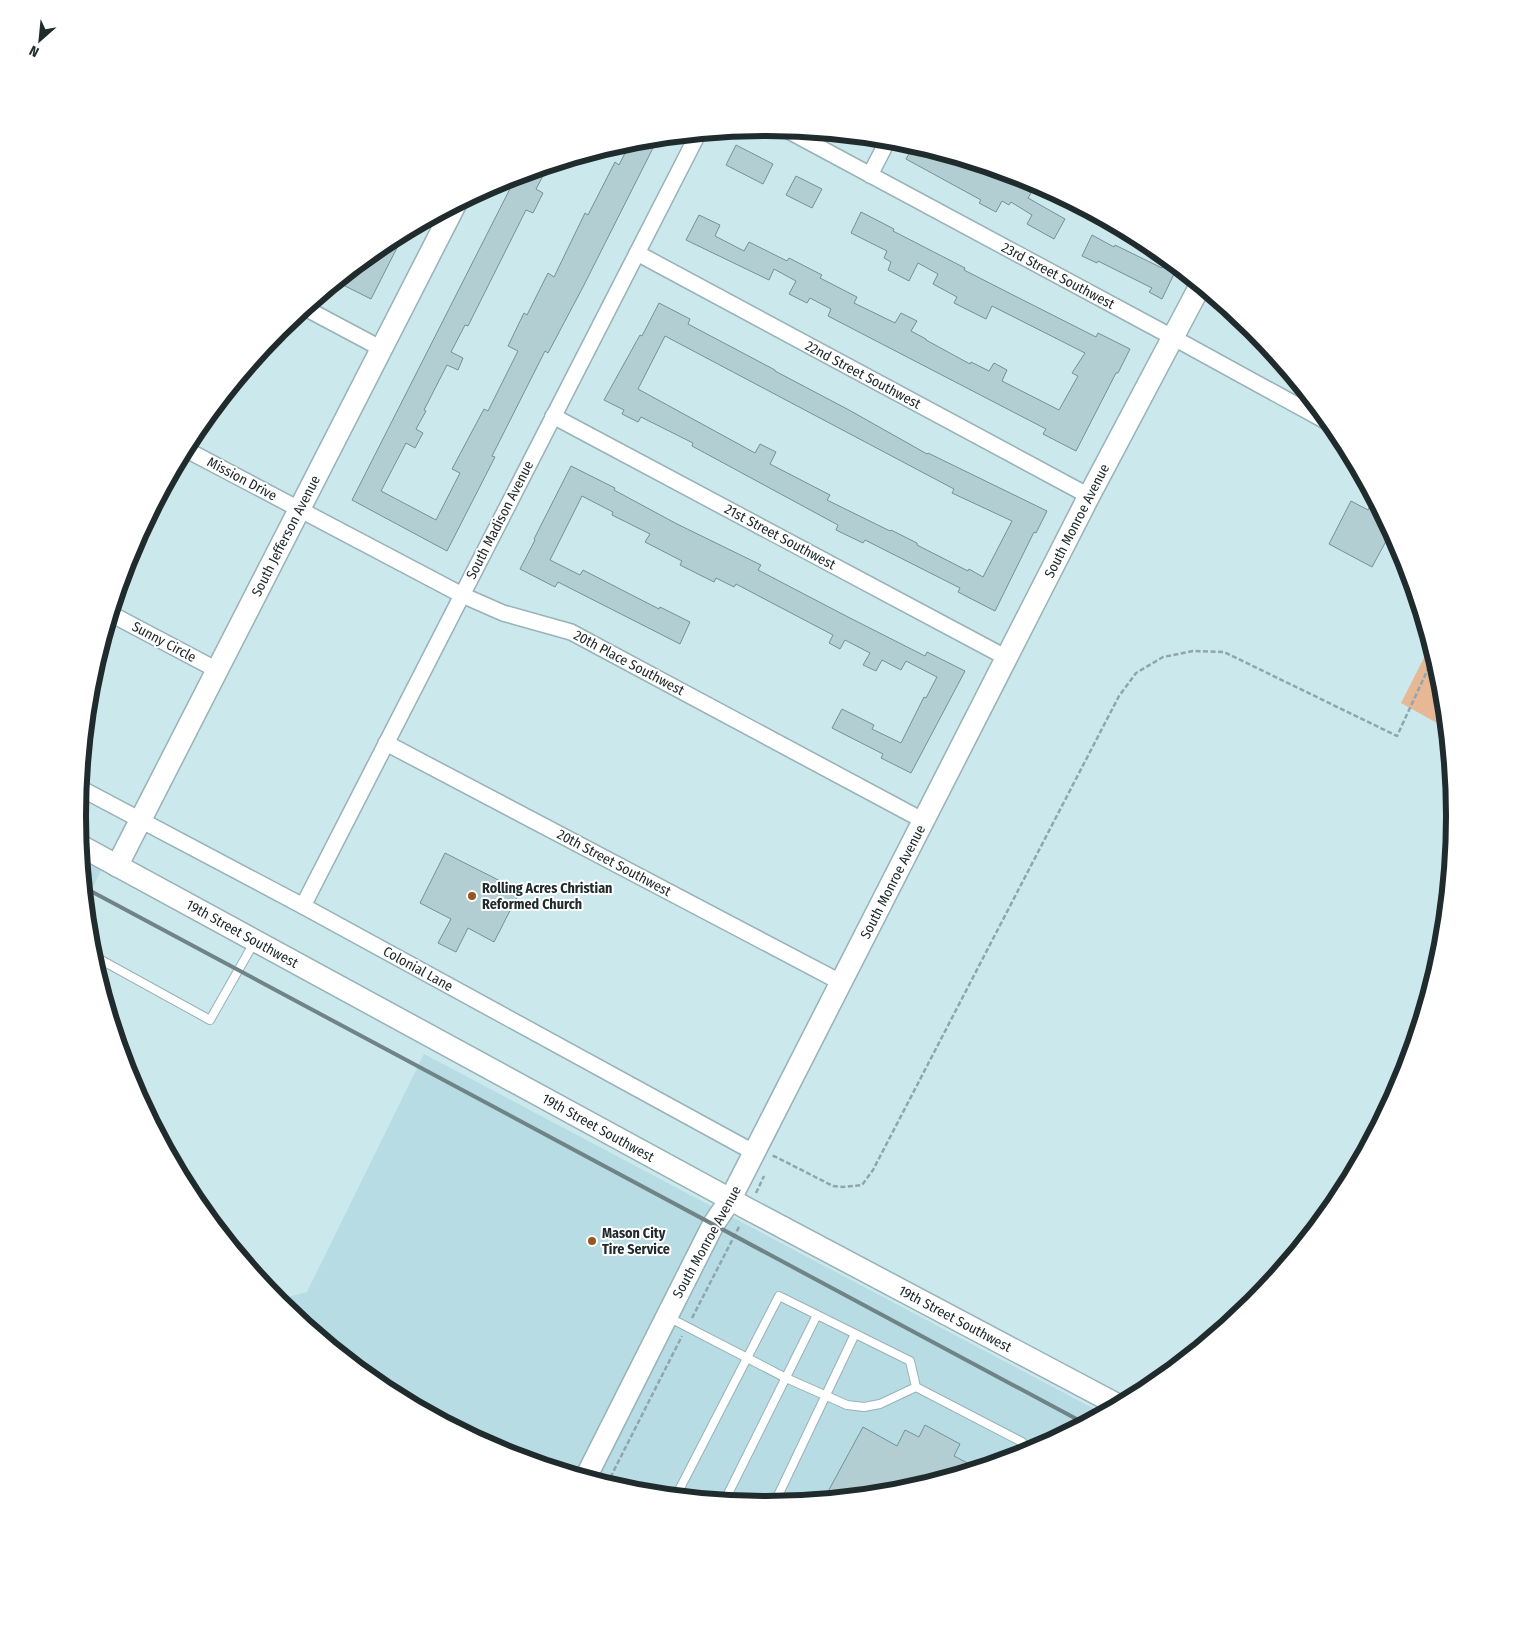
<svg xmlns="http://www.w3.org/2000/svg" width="1532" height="1632" viewBox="0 0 1532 1632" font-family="'Fira Sans Condensed',sans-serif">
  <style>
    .built { fill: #b7dce3 }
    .green { fill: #e6b896 }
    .building { fill: #b2ced3; stroke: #769196; fill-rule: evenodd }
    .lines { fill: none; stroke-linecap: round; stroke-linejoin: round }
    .lane-casing { stroke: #97b2b8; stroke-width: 10 }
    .street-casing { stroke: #97b2b8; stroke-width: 18 }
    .secondary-casing { stroke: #97b2b8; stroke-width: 24 }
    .path { stroke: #8fa6aa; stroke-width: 2.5; stroke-dasharray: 5 2.5; stroke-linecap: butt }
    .lane { stroke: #fff; stroke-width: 8 }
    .street { stroke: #fff; stroke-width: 15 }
    .secondary { stroke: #fff; stroke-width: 21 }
    .rail { stroke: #708386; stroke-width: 4 }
    .poi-dot { fill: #96571f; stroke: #fff; stroke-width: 2 }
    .labels { text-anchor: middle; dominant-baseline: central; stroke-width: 4; stroke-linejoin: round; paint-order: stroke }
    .street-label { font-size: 14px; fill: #202b2d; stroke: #fff }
    .poi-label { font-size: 14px; font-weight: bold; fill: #202b2d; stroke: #fff; text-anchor: start }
    .rim { fill: none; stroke: #202b2d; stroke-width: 6 }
  </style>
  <rect width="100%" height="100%" fill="#cbe8ed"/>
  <g class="built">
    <path d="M82,858L102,869L86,901Z"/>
    <path d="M424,1054L1102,1413L1029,1452L900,1491L766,1504L631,1491L502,1452L383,1388L277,1300L307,1292Z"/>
  </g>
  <path class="green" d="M1430,646L1441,682L1446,728L1401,703Z"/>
  <g class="building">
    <path d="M658,138L583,287L548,353L545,351L492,456L495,457L447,551L352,500L517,175L535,170L544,174L536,189L543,193L533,213L526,210L468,326L465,325L451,352L463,358L458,370L447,365L424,410L426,411L416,429L423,433L415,448L406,443L381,491L436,520L460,473L452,469L484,409L488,411L518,351L508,346L524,313L527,315L548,273L554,277L585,213L588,215L615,162L619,165L631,141Z"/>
    <path d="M736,145L773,164L763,184L726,165Z"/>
    <path d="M914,145L932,150L948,158L949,156L1017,176L1013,183L1031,193L1028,198L1065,219L1054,239L1027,224L1032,215L1011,202L1009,205L1002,201L996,212L979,203L981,200L906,159Z"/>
    <path d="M796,176L822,189L812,208L786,195Z"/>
    <path d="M861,212L894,229L893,231L965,268L964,270L1011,294L1096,337L1098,333L1130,349L1118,373H1116L1076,451L1043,434L1046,429L828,316L831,309L810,298L807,303L789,294L796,281L774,269L769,280L686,240L699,215L720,225L715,236L744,251L749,242L787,261L789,258L822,275L820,278L857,297L854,303L895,323L901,313L917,321L911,331L926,339V340L970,364L971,362L989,371L994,363L1007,370L1002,381L1059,410L1078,376L1072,373L1085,353L992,306L986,319L954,303L957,297L933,284L938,274L918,263L909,281L888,270L891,262L884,258L887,251L851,233Z"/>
    <path d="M405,232L371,299L337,282L384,243Z"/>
    <path d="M1092,235L1114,247L1115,245L1162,268L1163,266L1175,272L1162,299L1149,292L1152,288L1098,261L1097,263L1082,256Z"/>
    <path d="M659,303L690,319L688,324L775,370V371L849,410L927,454L928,453L1047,511L1036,533L1034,532L995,611L958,592L960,588L865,540L863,543L836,530L838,525L692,446L693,443L641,417L638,422L622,414L624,410L604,400L640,335L642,336ZM665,336L954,489L952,493L1012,521L983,577L969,569L968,571L917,545V543L891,530L890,531L827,500L830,495L770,464L776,452L760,444L755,453L638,389Z"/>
    <path d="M571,466L615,488L614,490L677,524L761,565L758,570L848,617L925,656L927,652L965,671L911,773L881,758L883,754L832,728L842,709L874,725L872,729L901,743L924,697L926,698L937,677L906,661L901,670L882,660L876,671L863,665L870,653L845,640L840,649L829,643L833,635L736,584L734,587L716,578L714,582L680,565L682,561L645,542L650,534L612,515L613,512L582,496L550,560L580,575L583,570L659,609L660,607L690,622L680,644L558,582L555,587L520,569L535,540L534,539Z"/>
    <path d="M1373,499L1391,532L1372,567L1329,544L1351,501L1368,510Z"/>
    <path d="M445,853L520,891L494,942L468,928L456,952L438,943L451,919L420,903Z"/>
    <path d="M925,1425L960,1444L954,1456L977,1468L900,1491L824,1499L863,1427L897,1446L905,1430L919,1437Z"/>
  </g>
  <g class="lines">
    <defs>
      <g id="lane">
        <path d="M92,955L210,1020L255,941"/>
        <path d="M668,1317L786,1378L847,1405L864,1407L880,1404L916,1387"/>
        <path d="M676,1496L779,1296L910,1361L916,1387L1022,1442"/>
        <path d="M725,1500L817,1315"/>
        <path d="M774,1504L855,1334"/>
      </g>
      <g id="street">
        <path d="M785,129L1174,338L1331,424"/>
        <path d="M870,175L888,140"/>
        <path d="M637,253L1089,496"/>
        <path d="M305,308L382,349"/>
        <path d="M553,416L1007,658"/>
        <path d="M185,449L462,595L503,613L571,632L924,821"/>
        <path d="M111,614L217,670"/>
        <path d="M386,743L842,983"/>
        <path d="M80,788L303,906L755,1153"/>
        <path d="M303,906L698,134"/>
      </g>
      <g id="secondary">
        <path d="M81,846L748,1209L1118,1405"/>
        <path d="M117,866L455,205"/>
        <path d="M586,1477L713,1225L730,1200L1089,496L1200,286"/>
      </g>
    </defs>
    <use href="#lane" class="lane-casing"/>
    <use href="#street" class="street-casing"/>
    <use href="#secondary" class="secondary-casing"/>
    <g class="path">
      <path d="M773,1157L774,1156L833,1186L843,1187L862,1185L873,1170L1119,696L1136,673L1163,657L1193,651L1224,652L1397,736L1434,656"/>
      <path d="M756,1193L764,1176"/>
      <path d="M692,1318L740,1225"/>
      <path d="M607,1484L682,1336"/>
    </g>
    <use href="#lane" class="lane"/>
    <use href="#street" class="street"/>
    <use href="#secondary" class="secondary"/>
    <path class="rail" d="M85,888L1084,1423"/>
  </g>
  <g class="poi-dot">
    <circle cx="472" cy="896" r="5"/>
    <circle cx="592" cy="1241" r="5"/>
  </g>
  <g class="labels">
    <g class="street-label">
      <text transform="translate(1058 276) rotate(28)">23rd Street Southwest</text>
      <text transform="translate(863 375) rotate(28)">22nd Street Southwest</text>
      <text transform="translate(242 479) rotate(28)">Mission Drive</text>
      <text transform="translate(500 520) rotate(-63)">South Madison Avenue</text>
      <text transform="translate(1077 521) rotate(-63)">South Monroe Avenue</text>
      <text transform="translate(286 536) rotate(-63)">South Jefferson Avenue</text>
      <text transform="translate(780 537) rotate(28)">21st Street Southwest</text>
      <text transform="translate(164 642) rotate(28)">Sunny Circle</text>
      <text transform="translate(629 663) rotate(28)">20th Place Southwest</text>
      <text transform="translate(614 863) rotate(28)">20th Street Southwest</text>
      <text transform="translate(893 882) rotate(-63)">South Monroe Avenue</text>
      <text transform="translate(242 934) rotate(29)">19th Street Southwest</text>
      <text transform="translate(418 969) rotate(29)">Colonial Lane</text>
      <text transform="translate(598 1128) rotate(29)">19th Street Southwest</text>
      <text transform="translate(707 1242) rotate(-61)">South Monroe Avenue</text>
      <text transform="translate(955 1319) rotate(28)">19th Street Southwest</text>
    </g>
    <g class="poi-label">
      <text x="482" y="888">Rolling Acres Christian<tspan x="482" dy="16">Reformed Church</tspan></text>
      <text x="602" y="1233">Mason City<tspan x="602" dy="16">Tire Service</tspan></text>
    </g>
  </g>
  <path d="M0 0H1532V1632H0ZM86 816a680 680 0 1 1 1360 0a680 680 0 1 1-1360 0Z" fill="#fff" fill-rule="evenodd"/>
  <path class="rim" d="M86 816a680 680 0 1 1 1360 0a680 680 0 1 1-1360 0Z"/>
  <g transform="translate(40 40) rotate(207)" stroke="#ffffff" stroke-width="4" paint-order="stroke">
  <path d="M0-4L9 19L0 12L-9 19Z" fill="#202b2d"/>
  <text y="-8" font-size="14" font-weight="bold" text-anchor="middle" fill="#202b2d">N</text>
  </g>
</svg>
